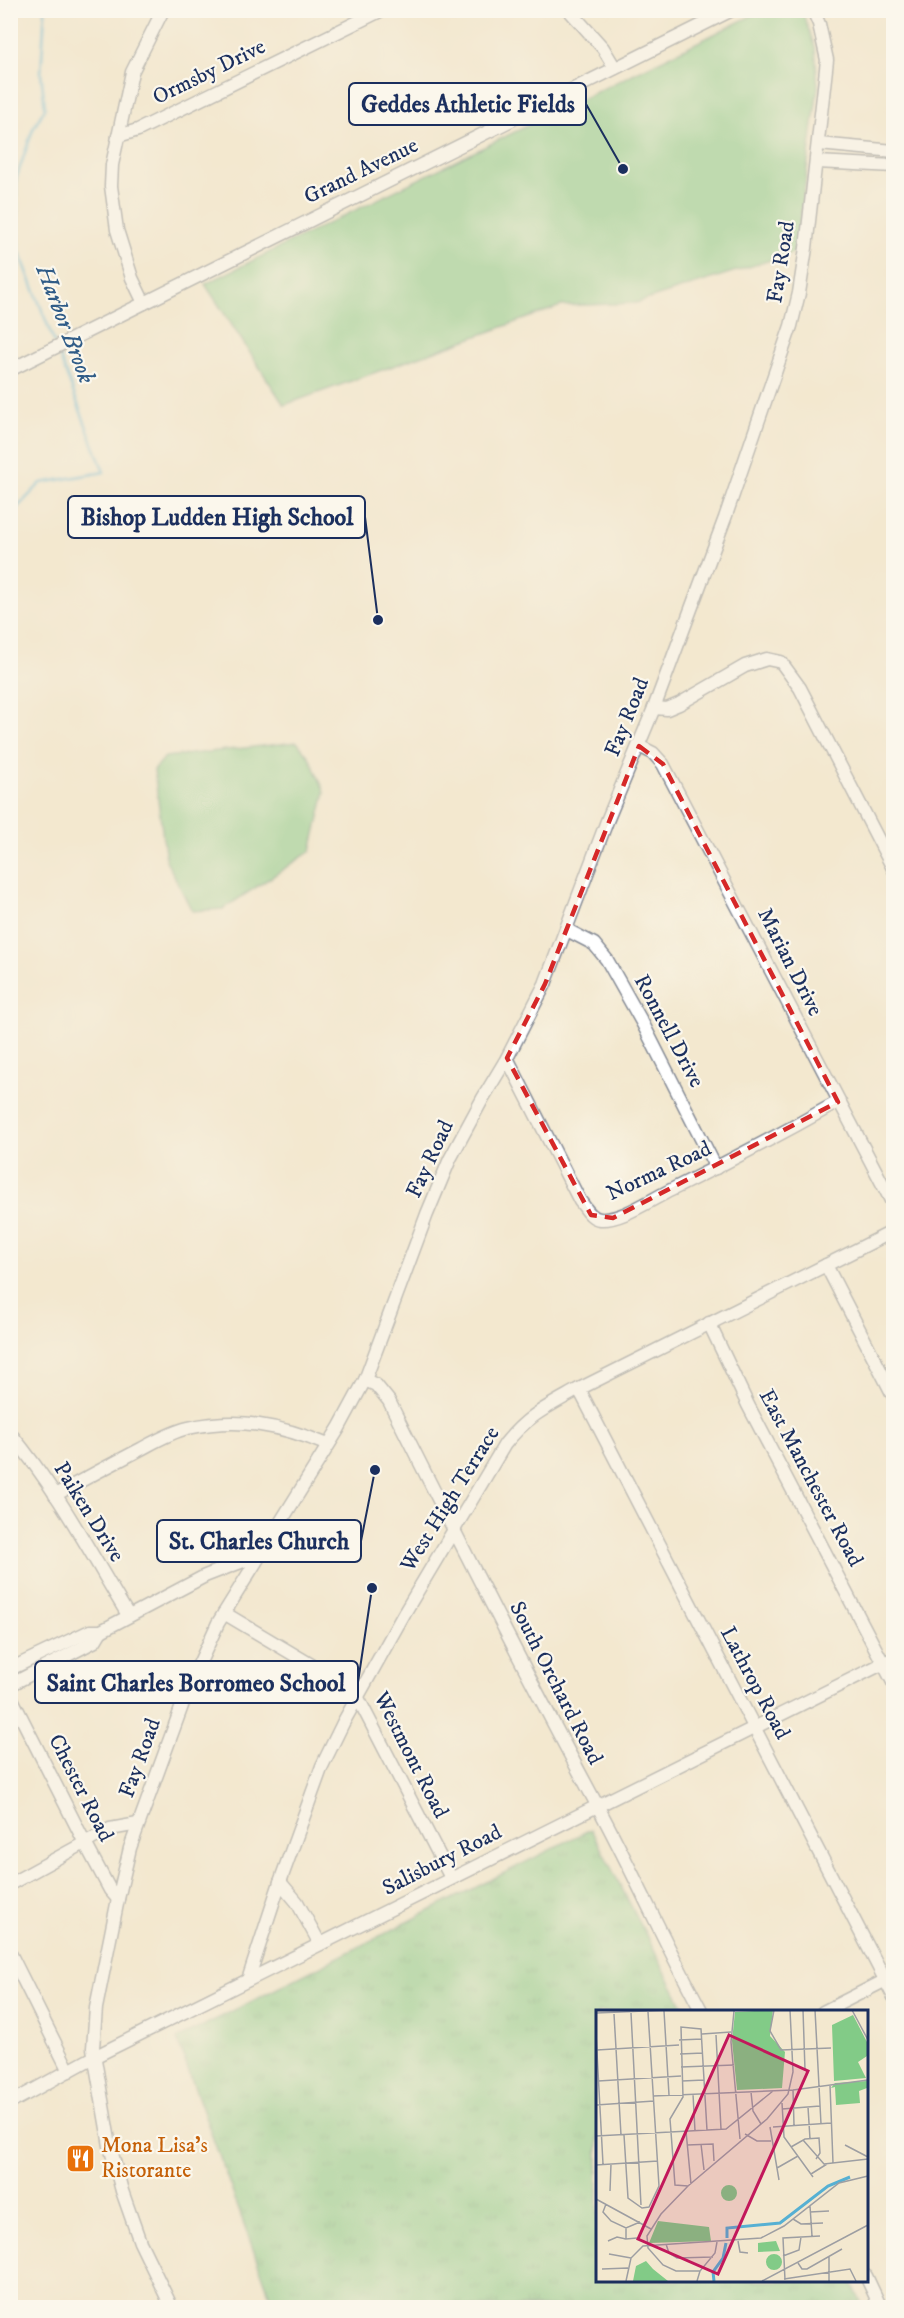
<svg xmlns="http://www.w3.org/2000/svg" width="904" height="2318" viewBox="0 0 904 2318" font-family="'IM FELL DW Pica',serif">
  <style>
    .grass { fill: url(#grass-tufts); stroke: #4e7d72; stroke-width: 1.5 }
    .garden { fill: #82cb87; stroke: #4e7d72; stroke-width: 1.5 }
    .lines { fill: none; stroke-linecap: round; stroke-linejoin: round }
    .stream { stroke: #56b0d3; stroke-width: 3 }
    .minor-casing { stroke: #878c96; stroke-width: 15 }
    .minor { stroke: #fff; stroke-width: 12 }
    .marked { fill: none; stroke: #d62828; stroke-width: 4.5; stroke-dasharray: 12 8; stroke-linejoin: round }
    .labels { text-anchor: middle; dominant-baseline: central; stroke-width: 4.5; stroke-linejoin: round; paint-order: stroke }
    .street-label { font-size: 22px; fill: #1b2f5e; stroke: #fbf7ec }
    .food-label { font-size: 22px; fill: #c56008; stroke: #fbf7ec; text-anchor: start }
    .water-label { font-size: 24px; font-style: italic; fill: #305c87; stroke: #fbf7ec }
    .inset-river { fill: none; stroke: #56b0d3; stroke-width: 3 }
    .inset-road { fill: none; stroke: #9d9ea2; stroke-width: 1.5 }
    .view { fill: #c2185b; fill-opacity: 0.15; stroke: #c2185b; stroke-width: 3 }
    .inset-edge { fill: none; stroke: #1b2f5e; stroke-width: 3 }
    .leader { fill: none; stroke: #1b2f5e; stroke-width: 2 }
    .callout-dot { fill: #1b2f5e; stroke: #fbf7ec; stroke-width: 2 }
    .callout { fill: #fbf7ec; stroke: #1b2f5e; stroke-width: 2 }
    .callout-label { font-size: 24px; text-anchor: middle; font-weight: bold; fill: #1b2f5e }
  </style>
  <defs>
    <pattern id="grass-tufts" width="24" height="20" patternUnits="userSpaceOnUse" patternTransform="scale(1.5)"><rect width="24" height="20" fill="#82cb87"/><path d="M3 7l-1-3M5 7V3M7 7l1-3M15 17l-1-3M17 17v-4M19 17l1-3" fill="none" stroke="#6aa572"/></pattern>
  </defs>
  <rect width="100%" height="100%" fill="#fbf7ec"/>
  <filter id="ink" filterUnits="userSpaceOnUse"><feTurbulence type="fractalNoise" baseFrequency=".0167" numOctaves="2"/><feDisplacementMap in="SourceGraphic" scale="12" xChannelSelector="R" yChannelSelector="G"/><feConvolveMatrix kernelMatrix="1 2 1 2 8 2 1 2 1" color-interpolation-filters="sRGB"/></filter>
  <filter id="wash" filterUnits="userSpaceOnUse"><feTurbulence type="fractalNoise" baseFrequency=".008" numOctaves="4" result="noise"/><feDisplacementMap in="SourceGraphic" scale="24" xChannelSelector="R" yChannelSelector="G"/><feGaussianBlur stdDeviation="1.35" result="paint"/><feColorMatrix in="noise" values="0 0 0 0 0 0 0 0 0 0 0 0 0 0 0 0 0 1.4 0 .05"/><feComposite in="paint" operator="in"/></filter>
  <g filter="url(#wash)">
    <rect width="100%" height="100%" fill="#f3e8cf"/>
    <path class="grass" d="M591,1829L686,2012H598V2280L851,2281L863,2307H274L177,2039Z"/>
    <g class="garden">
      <path d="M761,11H802L815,48L818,87L796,252L636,303L561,306L284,405L205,284Z"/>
      <path d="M297,742L309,757L325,792L311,851L223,909L192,911L166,860L154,770L165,757Z"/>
    </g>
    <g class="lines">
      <g class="stream">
        <path d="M45,10L41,73L45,108L33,129L16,179L18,248L55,344"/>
        <path d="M10,515L41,483L104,472L57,350"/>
      </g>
    </g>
  </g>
  <g filter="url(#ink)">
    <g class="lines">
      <defs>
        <g id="minor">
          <path d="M569,10L603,48L615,68"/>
          <path d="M118,136L138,130L382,10"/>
          <path d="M819,144L894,151"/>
          <path d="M817,162L894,166"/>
          <path d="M144,303L132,278L117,230L111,186L112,165L132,72L163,10"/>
          <path d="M10,370L732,10"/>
          <path d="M654,708L667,709L679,704L745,666L767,659L781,662L800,688L894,870"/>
          <path d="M639,746L653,753L663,764L894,1206"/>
          <path d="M567,930L594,944L607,960L643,1024L716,1168"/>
          <path d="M507,1058L580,1201C586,1208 590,1218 600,1219C621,1221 652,1199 671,1190C728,1162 783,1133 838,1102"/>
          <path d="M826,1265L894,1397"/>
          <path d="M709,1323L748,1405L894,1684"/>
          <path d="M365,1380L376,1385L389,1401C457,1537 525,1672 597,1805C634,1873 665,1944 702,2012"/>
          <path d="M579,1389L894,1997"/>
          <path d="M10,1433C57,1489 91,1554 128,1615"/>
          <path d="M55,1495C84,1479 112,1464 141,1449C156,1441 171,1432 188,1428C238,1417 281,1425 328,1445"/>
          <path d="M224,1613L345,1685L357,1696L451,1878"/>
          <path d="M10,1669L90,1631H101L205,1576L259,1555"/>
          <path d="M10,1685L95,1641L101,1631"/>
          <path d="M10,1695L85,1843L110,1890L118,1899"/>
          <path d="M280,1882L297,1902L320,1944"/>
          <path d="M10,1884L110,1829L138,1824"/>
          <path d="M10,1953L69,2071"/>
          <path d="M248,1980L280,1882L322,1766L343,1723L405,1612L505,1444C528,1415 547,1407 579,1389L894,1231"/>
          <path d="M823,2012L894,1976"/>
          <path d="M10,2103L94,2057L894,1658"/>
          <path d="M866,2276L881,2308"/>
          <path d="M172,2308L140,2242L122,2191L110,2146L93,2048L96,2008L118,1899L130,1848L190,1684L218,1623L339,1428L365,1380L427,1214L450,1159L483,1098L507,1058L545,984L607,821L654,708L725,518L791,326L799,293L806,248L827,60L819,24L813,10"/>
        </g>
      </defs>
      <use href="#minor" class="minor-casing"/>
      <use href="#minor" class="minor"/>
    </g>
  </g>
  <path d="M0 0H904V2318H0ZM639,746L663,764L838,1102L613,1218L591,1215L507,1058L545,984Z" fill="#f3e8cf" fill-opacity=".55" fill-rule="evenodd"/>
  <path class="marked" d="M639,746L663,764L838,1102L613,1218L591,1215L507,1058L545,984Z"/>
  <defs>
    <symbol id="restaurant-square" viewBox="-11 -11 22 22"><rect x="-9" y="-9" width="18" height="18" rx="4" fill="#e8710a" stroke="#fbf7ec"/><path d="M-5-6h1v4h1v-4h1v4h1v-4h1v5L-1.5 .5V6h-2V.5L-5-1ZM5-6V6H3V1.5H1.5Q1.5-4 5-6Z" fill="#fff"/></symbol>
  </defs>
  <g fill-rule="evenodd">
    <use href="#restaurant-square" x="64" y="2142" width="33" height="33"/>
  </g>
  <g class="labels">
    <g class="street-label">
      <text transform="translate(209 72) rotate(-26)">Ormsby Drive</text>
      <text transform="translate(361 171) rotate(-26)">Grand Avenue</text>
      <text transform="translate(781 262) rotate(-81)">Fay Road</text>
      <text transform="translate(627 717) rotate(-68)">Fay Road</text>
      <text transform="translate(790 962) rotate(63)">Marian Drive</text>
      <text transform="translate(669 1031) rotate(62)">Ronnell Drive</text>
      <text transform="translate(430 1159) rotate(-65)">Fay Road</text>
      <text transform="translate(659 1171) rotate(-25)">Norma Road</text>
      <text transform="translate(811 1478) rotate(62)">East Manchester Road</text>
      <text transform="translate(450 1499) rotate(-58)">West High Terrace</text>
      <text transform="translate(89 1512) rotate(58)">Paiken Drive</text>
      <text transform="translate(556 1683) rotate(63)">South Orchard Road</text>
      <text transform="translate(755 1683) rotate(62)">Lathrop Road</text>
      <text transform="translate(411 1755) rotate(63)">Westmont Road</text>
      <text transform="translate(140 1758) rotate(-70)">Fay Road</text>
      <text transform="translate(81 1788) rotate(63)">Chester Road</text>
      <text transform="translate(442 1860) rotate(-27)">Salisbury Road</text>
    </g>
    <g class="food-label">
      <text x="101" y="2145">Mona Lisa's<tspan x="101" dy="25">Ristorante</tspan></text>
    </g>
    <g class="water-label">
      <text transform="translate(65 324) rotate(69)">Harbor Brook</text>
    </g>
  </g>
  <g transform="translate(596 2010)">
    <rect width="272" height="272" fill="#f3e8cf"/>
    <path d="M177,0L174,26L189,42L186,78L141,80L136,31L139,2Z" fill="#82cb87"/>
    <path d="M257,5L271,32V46L262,52L270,68L238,71L236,15ZM271,71V78L263,81L264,93L240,95L239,77L235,78L239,73Z" fill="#82cb87"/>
    <path d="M50,251L57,259L72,271H37L40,256Z" fill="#82cb87"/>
    <path d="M125 183a8 8 0 1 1 16 0a8 8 0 1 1-16 0ZM62,211L113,217L115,231L53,233ZM180,231L184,241L162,242V233ZM170 252a8 8 0 1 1 16 0a8 8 0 1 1-16 0Z" fill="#82cb87"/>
    <path class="inset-river" d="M131,228V218L184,213L232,176L254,167M118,271L117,262L127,248L130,233"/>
    <path class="inset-road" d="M135,0H161M178,0L174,21L185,40L235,38M207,0L209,60M219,0L225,114M256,0L272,30M68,1L73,85M138,1L135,32L144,129M0,3L73,0M35,3L45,195M18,4L25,125M0,24L7,154M106,24L135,22M120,25L125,119M83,30L106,29M1,40L83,35M84,44L107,43M85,57L138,55M2,71L85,66M86,71L108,70M234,75L237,153M197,80L198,115M155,82L157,101L165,114M97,84L99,121M57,86L197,80L272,70M186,93L188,127L217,167M0,95L58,91M212,97L214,129M186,99L224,96M174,117L183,170M177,117L235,113M90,121L95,174M149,124L161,131H175M28,125L32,188L46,198L53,197L63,176L52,2M0,126L130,119L177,81M207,130L228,154L272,149M105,134L108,160M91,135L117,134L118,151M249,135L272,147M195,137L209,129L223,128L224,143L220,149M0,155L62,151M181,158L202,146M215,164L231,154M92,176L79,175L74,109L87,87L85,17L105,19L111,120M14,181L15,154M0,189L55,219M10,194L7,202L15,211L30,218L44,212M214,196L216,226M214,202L233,201M197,209L205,214L227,213M30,218V229L41,228M12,231L21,227L30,229M142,231L144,242L152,243M70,234L73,243L81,248L117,247M13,244L35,248M187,246L203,240L205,227M233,247V271M202,253L206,259H211L246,239M6,259L32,258M104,261H80L67,255L52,238L51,226L65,204L92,176L171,109L192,84L197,62L194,0M188,269L254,259L260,271M189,270L187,228L224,226M30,271L35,248L47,236L165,228L188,216L243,173L272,166M101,271L104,261L119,243L121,232M166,271L272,215"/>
    <path class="view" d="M133,25L212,61L122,264L42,229Z"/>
    <rect width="272" height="272" class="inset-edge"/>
  </g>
  <path class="leader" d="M623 169L586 104M378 620L365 517M375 1470L361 1541M372 1588L358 1682"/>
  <g class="callout-dot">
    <circle cx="623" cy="169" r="6"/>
    <circle cx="378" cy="620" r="6"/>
    <circle cx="375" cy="1470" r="6"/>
    <circle cx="372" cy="1588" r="6"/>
  </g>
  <g class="callout">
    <rect x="349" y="83" width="237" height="42" rx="6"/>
    <rect x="68" y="496" width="297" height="42" rx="6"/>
    <rect x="157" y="1520" width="204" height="42" rx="6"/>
    <rect x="35" y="1661" width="323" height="42" rx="6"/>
  </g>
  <g class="callout-label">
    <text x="468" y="112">Geddes Athletic Fields</text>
    <text x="217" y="525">Bishop Ludden High School</text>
    <text x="259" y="1549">St. Charles Church</text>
    <text x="196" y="1691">Saint Charles Borromeo School</text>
  </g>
  <rect width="904" height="2318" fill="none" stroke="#fbf7ec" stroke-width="36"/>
</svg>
